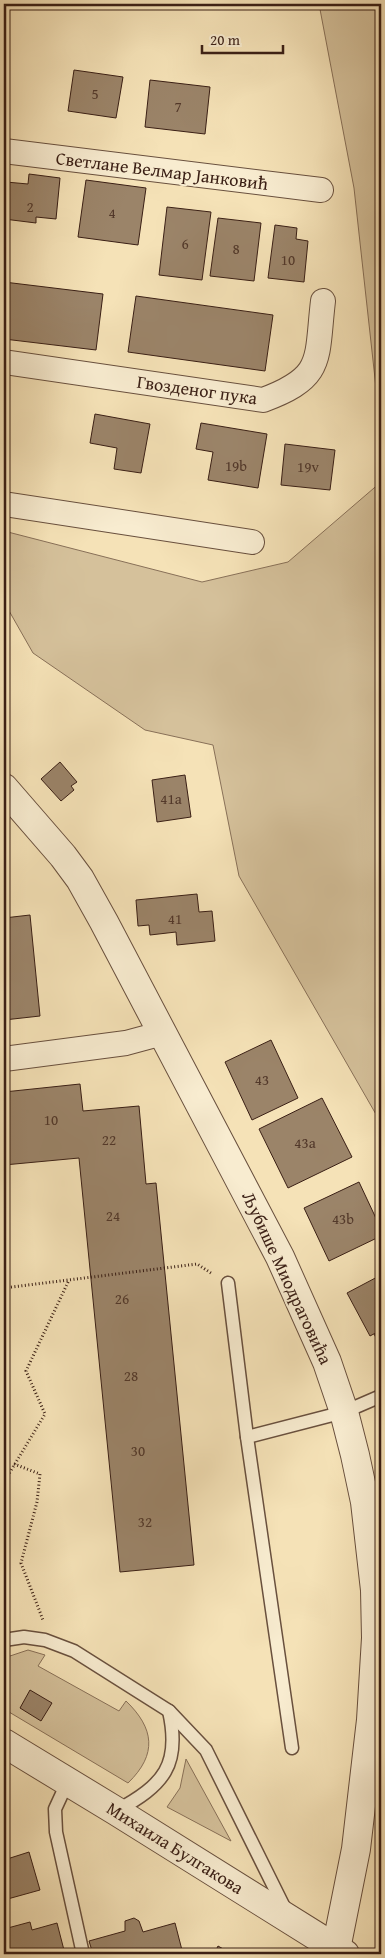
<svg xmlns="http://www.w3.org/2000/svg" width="385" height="1958" viewBox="0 0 385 1958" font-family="'Gentium Book Plus',serif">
<rect width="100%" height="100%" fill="#f5e2b7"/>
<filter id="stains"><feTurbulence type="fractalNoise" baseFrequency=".004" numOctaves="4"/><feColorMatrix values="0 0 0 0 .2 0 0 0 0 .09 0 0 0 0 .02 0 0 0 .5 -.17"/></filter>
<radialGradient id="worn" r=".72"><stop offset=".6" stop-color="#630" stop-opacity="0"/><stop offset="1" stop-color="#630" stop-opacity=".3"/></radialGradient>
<!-- green -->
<g fill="#d5c19b" stroke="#887058">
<polygon points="319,4 381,4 381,433 354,188"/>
<polygon points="381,482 381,1123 239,876 213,745 145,730 33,653 4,602 4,531 202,582 288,562"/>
<path d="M28,1650L45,1655L38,1666L119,1711L126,1701C154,1728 158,1754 128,1783L4,1709V1658Z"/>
<polygon points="186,1759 231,1841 167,1807 180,1788"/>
</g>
<!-- building -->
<g fill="#9b8469" stroke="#3a1f15">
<polygon points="74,70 123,77 116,118 68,111"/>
<polygon points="150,80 210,87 205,134 145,127"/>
<polygon points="29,174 60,178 56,219 36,217 36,223 4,219 6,182 28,184"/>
<polygon points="86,180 146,188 138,245 78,237"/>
<polygon points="167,207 211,212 202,280 159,275"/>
<polygon points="218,218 261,223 254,281 210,276"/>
<polygon points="275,225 297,228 296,239 308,241 304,282 268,278"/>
<polygon points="4,282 103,294 96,350 4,339"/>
<polygon points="136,296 273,315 265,371 128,352"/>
<polygon points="95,414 150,424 141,473 114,469 117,448 90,443"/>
<polygon points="201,423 267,434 258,488 208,480 213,452 196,449"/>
<polygon points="285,444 335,450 330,490 281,485"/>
<polygon points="60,762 77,782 71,786 74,790 61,801 41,779"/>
<polygon points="185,775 191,817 157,822 152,780"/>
<polygon points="197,894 199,912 212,911 215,941 177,945 176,932 150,935 149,925 138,926 136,900"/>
<polygon points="30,915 40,1016 4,1020 4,918"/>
<polygon points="271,1040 298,1098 252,1120 225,1062"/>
<polygon points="80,1084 83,1111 139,1106 146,1184 156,1183 194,1565 120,1572 79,1158 4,1165 4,1092"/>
<polygon points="322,1098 352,1157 288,1188 259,1129"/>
<polygon points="359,1182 381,1229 381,1236 329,1261 304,1208"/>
<polygon points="381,1275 381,1330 370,1336 347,1293"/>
<polygon points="381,1330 381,1347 374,1334"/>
<polygon points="30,1690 52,1703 41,1721 20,1708"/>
<polygon points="29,1852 40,1890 4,1900 4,1860"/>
<polygon points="134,1918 139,1921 143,1932 175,1923 183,1954 93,1954 89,1941 125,1931 125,1921"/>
<polygon points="30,1922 32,1930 57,1923 65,1954 4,1954 4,1929"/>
<polygon points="218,1946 232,1954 214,1954"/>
</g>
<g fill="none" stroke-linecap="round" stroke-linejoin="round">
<defs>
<g id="service">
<polyline points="228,1283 247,1437 292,1748"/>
<polyline points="247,1437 344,1412 381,1396"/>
<polyline points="4,1640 24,1637 45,1640 74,1651 169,1711 206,1750 286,1911"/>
<polyline points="67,1783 55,1809 56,1832 83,1954"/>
<path d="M116,1811C164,1785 181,1765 169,1711"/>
</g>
<g id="minor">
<polyline points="4,151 321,190"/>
<path d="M4,362L263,400C325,377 316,360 323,301"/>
<polyline points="4,504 252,542"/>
<polyline points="4,1059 126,1043 163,1033"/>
</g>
<g id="tertiary">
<polyline points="4,788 63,856 80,879 104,922 280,1257 327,1362 344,1412 355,1455 365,1502 375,1590 376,1638 371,1720 356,1849 336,1949"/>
<polyline points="4,1743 116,1811 345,1954"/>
</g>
</defs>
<!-- service casing -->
<use href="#service" stroke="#69503e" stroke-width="15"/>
<!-- minor casing -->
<use href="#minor" stroke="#69503e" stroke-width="26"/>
<!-- tertiary casing -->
<use href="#tertiary" stroke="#69503e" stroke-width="30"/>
<!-- path -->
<g stroke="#3a1f15" stroke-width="3" stroke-dasharray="1 2.5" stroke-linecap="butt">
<polyline points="4,1288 197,1264 211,1273"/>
<polyline points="14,1464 40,1474 37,1502 21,1563 43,1620"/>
<polyline points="4,1482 45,1414 26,1371 69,1280"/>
</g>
<!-- service -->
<use href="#service" stroke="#f8ecd0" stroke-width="12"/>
<!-- minor -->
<use href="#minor" stroke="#f8ecd0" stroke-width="24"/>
<!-- tertiary -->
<use href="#tertiary" stroke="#f8ecd0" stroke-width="28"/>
</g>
<g text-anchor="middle" stroke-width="4" stroke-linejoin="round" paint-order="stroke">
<!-- number labels -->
<g font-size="15" fill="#52382a">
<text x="95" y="99">5</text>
<text x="178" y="112">7</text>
<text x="30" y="212">2</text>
<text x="112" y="218">4</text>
<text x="185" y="249">6</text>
<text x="236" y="254">8</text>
<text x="288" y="265">10</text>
<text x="236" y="471">19b</text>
<text x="308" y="472">19v</text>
<text x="171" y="804">41a</text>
<text x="175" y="924">41</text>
<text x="262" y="1085">43</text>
<text x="51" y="1125">10</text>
<text x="109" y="1145">22</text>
<text x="305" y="1148">43a</text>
<text x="113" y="1221">24</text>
<text x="343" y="1224">43b</text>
<text x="122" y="1304">26</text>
<text x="131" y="1381">28</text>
<text x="138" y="1456">30</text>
<text x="145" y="1527">32</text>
</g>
<!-- street labels -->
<g font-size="18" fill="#3a1f15" stroke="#f8ecd0">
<text transform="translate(162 171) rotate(7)" y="6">Светлане Велмар Јанковић</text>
<text transform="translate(197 390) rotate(8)" y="6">Гвозденог пука</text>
<text transform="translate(287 1278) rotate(65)" y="6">Љубише Миодраговића</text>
<text transform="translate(175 1848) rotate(32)" y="6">Михаила Булгакова</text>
</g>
</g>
<!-- margin -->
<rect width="385" height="1958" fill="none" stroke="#f5e2b7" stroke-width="20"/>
<rect x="5" y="5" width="375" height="1948" fill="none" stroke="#3a1f15" stroke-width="2.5"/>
<rect x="10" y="10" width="365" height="1938" fill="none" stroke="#3a1f15"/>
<!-- scale -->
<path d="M202 45v8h81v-8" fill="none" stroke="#3a1f15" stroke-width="2.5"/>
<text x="210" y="45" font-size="15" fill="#3a1f15" stroke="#f8ecd0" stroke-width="4" paint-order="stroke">20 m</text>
<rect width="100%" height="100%" filter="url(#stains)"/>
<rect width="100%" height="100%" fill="url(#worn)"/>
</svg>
